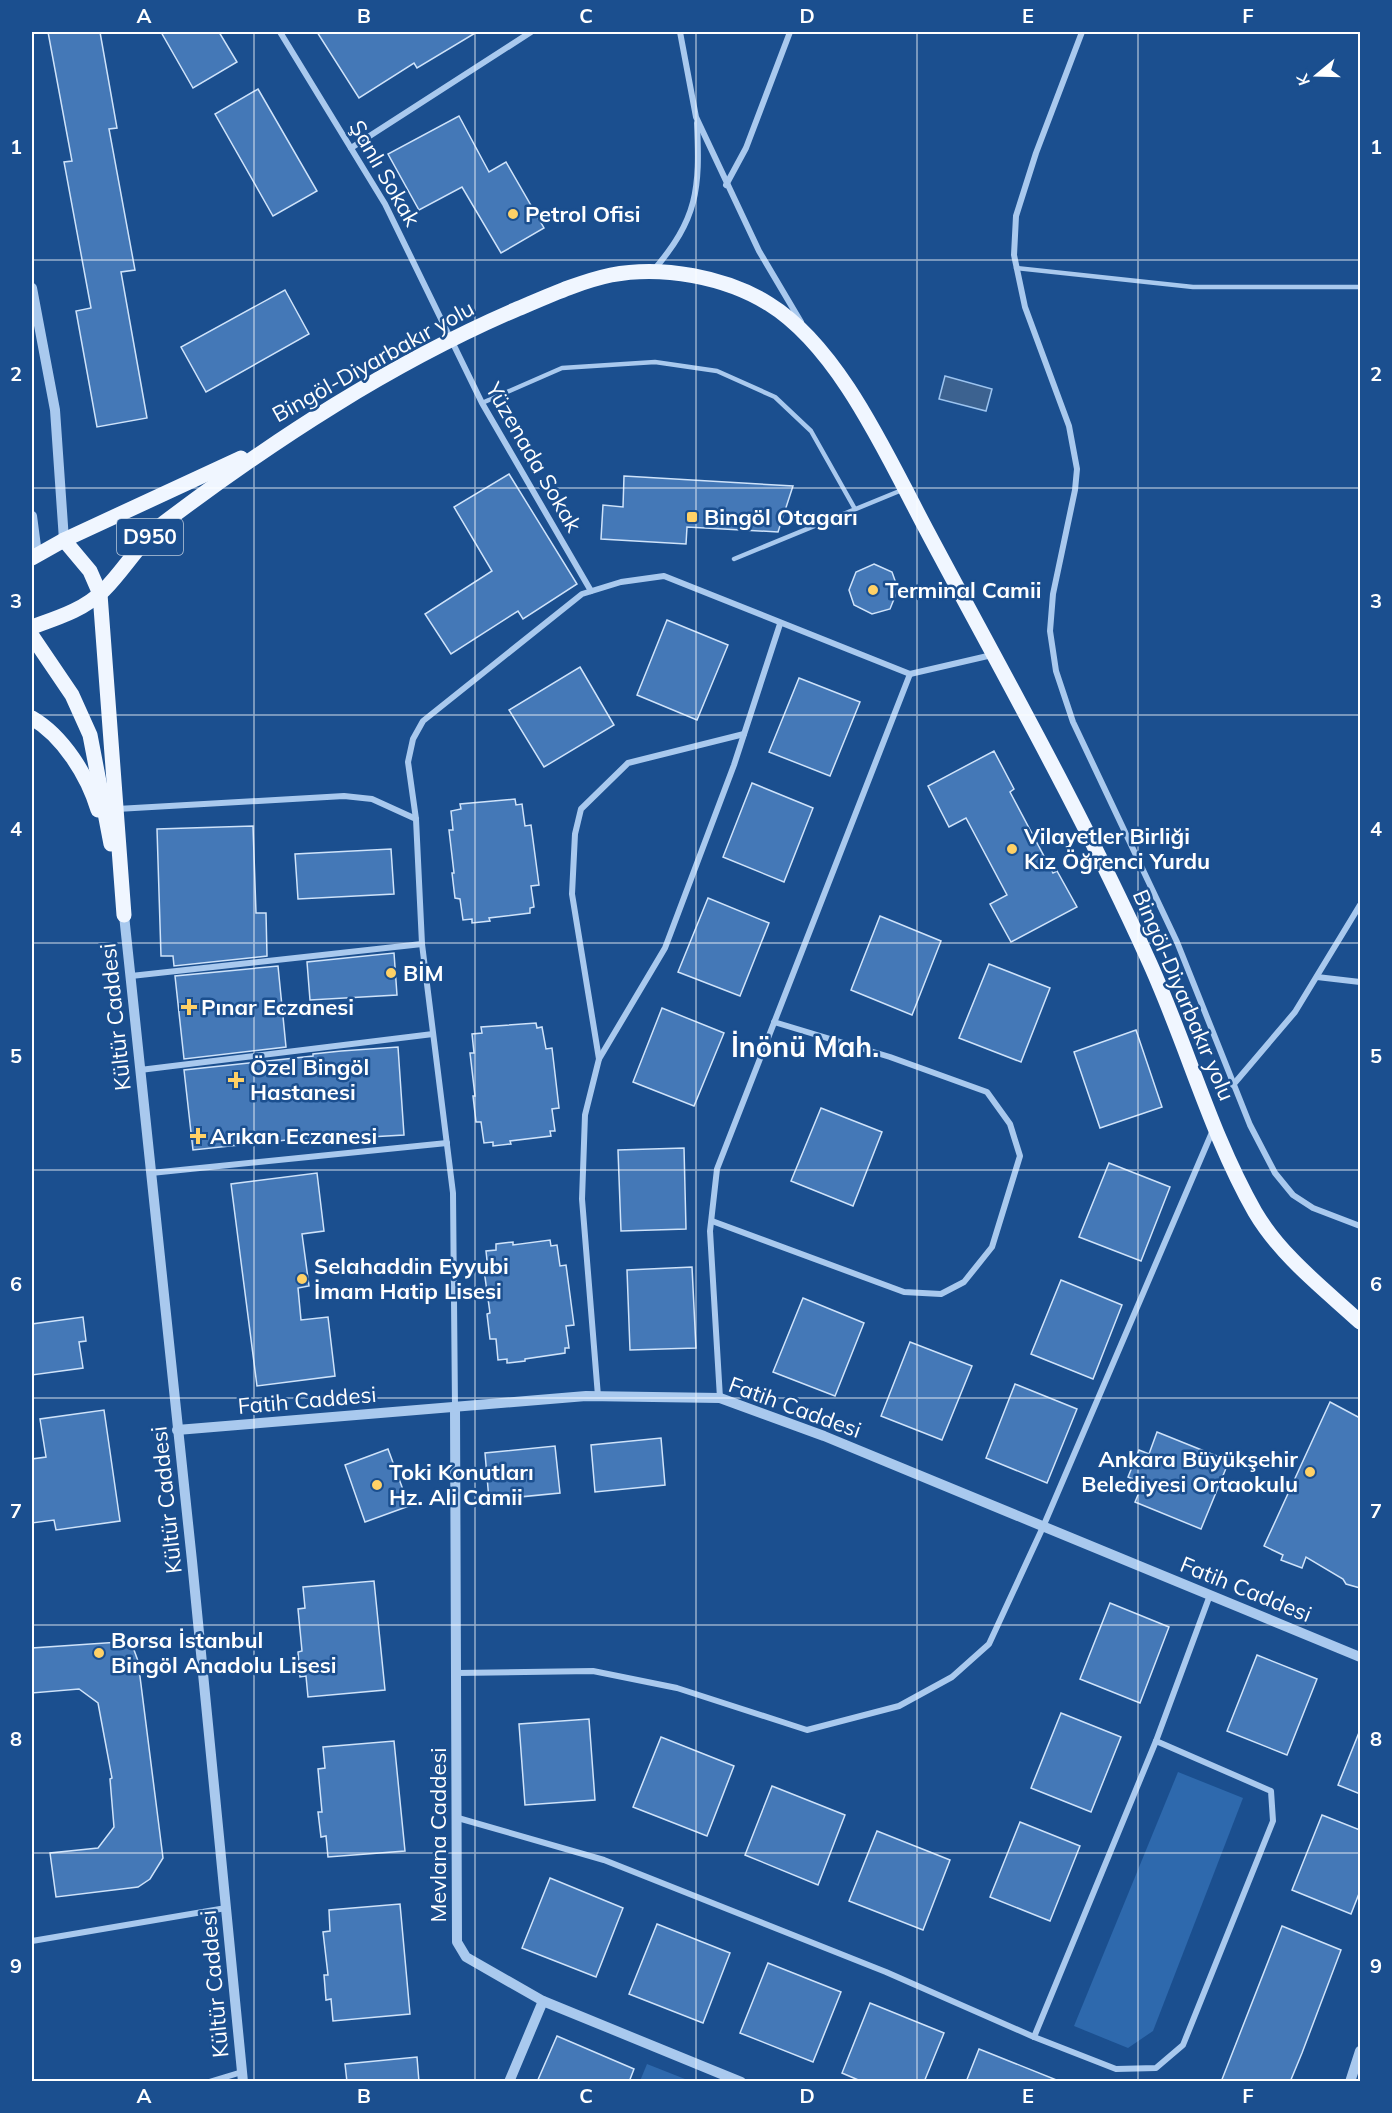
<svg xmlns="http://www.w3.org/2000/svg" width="1392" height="2113" viewBox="0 0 1392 2113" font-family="Mulish,sans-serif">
<rect width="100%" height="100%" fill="#1b4f8f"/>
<!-- green -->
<g fill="#2e69ad">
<polygon points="1178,1772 1243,1798 1153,2031 1128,2048 1074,2026"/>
<polygon points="647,2064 690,2081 640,2081"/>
</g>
<!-- water -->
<polygon fill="#3c6290" stroke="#9cc4f0" stroke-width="1.5" points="945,376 992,389 986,411 939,399"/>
<!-- building -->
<g fill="#4478b7" stroke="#cfe3fa" stroke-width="1.5">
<polygon points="48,32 100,32 117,128 109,129 135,270 121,272 147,418 97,427 76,311 91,308 64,162 72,161"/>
<polygon points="161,32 219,32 237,62 193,88"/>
<polygon points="317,32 477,32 417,68 414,63 359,98"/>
<polygon points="258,89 317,191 273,216 215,114"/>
<polygon points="459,116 489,172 506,162 544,228 501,253 462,187 419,210 388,154"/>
<polygon points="285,290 309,334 206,392 181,347"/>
<polygon points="509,474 577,584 523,619 518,611 451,654 425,614 492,571 454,507"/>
<polygon points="624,476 793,486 778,532 687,527 686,544 601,539 603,505 623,507"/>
<polygon points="874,564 892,572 898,589 890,609 872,614 854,605 849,590 856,572"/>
<polygon points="667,620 728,645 697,720 637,695"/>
<polygon points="580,667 614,725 544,767 509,710"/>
<polygon points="799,678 860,702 830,776 769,752"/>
<polygon points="994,751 1014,789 1010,792 1053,873 1057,871 1077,907 1011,942 990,904 1007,895 966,818 949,827 928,786"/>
<polygon points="752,783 813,808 784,882 723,857"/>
<polygon points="515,799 516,805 522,804 525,826 531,825 539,885 531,886 534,907 530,908 530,913 489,918 490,921 472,923 472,919 463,920 460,899 455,898 452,873 454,873 449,830 453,830 451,811 461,809 460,804"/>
<polygon points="253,826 256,913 266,913 267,956 174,966 173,956 161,956 157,829"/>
<polygon points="391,849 394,894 298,899 295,854"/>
<polygon points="708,898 769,923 740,996 678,972"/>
<polygon points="880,916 941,941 912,1015 851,990"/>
<polygon points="394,953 397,995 310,1000 307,962"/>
<polygon points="989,964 1050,988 1021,1062 959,1038"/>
<polygon points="278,966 286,1047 184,1059 175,976"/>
<polygon points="662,1008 724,1033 694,1106 633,1082"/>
<polygon points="536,1023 537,1028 542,1027 546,1049 552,1048 559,1108 552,1109 555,1131 550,1131 551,1136 510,1141 511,1144 493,1146 493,1142 484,1143 481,1122 476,1122 473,1096 475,1096 470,1053 474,1053 472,1034 482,1033 481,1027"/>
<polygon points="1136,1030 1162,1107 1100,1128 1074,1052"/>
<polygon points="398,1047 404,1135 316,1140 315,1137 193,1150 184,1070 313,1056 313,1054 341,1051"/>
<polygon points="821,1108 882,1132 853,1206 791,1181"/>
<polygon points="684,1148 686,1229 621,1231 618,1150"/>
<polygon points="1109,1163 1170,1187 1141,1261 1079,1237"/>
<polygon points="317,1173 324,1231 302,1234 309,1286 298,1288 301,1320 328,1317 335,1376 257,1386 231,1184"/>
<polygon points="550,1240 551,1246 557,1245 560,1266 566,1265 574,1325 566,1326 569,1348 565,1348 565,1353 525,1359 525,1361 507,1363 507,1359 498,1360 496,1339 490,1339 487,1314 490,1313 484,1270 488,1270 486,1251 496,1250 496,1244 513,1242 513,1245"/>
<polygon points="692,1267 696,1348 630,1350 627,1270"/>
<polygon points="1061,1280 1122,1305 1093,1379 1031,1354"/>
<polygon points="803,1298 864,1323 835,1396 773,1372"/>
<polygon points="83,1317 86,1341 79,1342 83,1368 32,1375 32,1324"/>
<polygon points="910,1342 972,1366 942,1440 881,1416"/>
<polygon points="1015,1384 1077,1409 1047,1483 986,1458"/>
<polygon points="1330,1402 1360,1418 1360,1588 1346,1584 1343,1579 1306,1557 1302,1568 1281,1560 1283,1555 1264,1546"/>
<polygon points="104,1410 120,1521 56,1530 54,1520 32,1523 32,1459 46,1457 40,1419"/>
<polygon points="1157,1432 1229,1461 1201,1529 1135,1502 1143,1483 1128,1477 1139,1450 1149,1454"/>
<polygon points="661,1438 665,1485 595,1492 591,1445"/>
<polygon points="555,1446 560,1493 489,1500 485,1453"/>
<polygon points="388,1449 409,1506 365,1522 345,1465"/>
<polygon points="374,1581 385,1690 308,1697 306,1676 300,1677 298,1652 302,1651 298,1609 305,1608 303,1587"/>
<polygon points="1110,1603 1169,1627 1140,1703 1080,1679"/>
<polygon points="120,1642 134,1650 138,1661 163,1858 150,1879 138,1887 56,1897 50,1853 98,1848 114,1827 110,1779 112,1778 98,1703 79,1689 32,1693 32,1648"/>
<polygon points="1257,1655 1317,1679 1287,1755 1227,1731"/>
<polygon points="1061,1713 1121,1737 1091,1812 1031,1788"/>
<polygon points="589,1719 595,1800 525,1805 519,1724"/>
<polygon points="1360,1730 1360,1794 1338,1785"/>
<polygon points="661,1737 734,1766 707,1836 633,1807"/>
<polygon points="394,1741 405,1851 328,1857 326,1836 321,1837 318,1812 322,1812 318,1769 325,1768 323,1747"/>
<polygon points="772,1786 845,1815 818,1885 745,1855"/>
<polygon points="1322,1815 1360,1830 1360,1891 1351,1914 1292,1890"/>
<polygon points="1020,1822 1080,1846 1050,1921 990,1897"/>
<polygon points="877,1831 950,1860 923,1930 849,1901"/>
<polygon points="550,1878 623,1908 596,1977 522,1948"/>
<polygon points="400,1904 410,2014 333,2021 331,1999 326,2000 324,1975 328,1975 323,1932 330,1931 329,1910"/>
<polygon points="657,1924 730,1953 703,2023 629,1994"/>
<polygon points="1282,1926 1341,1950 1302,2053 1290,2082 1221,2082"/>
<polygon points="768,1963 841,1992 813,2062 740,2033"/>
<polygon points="870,2003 944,2033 924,2082 863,2082 842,2073"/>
<polygon points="557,2036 634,2069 629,2082 537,2082"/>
<polygon points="979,2049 1059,2081 1059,2082 966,2082"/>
<polygon points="417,2057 419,2082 347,2082 345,2064"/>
</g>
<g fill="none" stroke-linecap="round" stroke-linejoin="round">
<!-- service -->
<g stroke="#a9c9ee" stroke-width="4.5">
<polyline points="1016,268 1193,287 1360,287"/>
<polyline points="482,403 562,368 655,362 717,371 775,397 811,431 855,509"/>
<polyline points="734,559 902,490"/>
</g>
<!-- minor -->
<g stroke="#a9c9ee" stroke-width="6">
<polyline points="280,32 385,204 482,403 591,591"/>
<polyline points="680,32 696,117 759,251 801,322"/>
<polyline points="1082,32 1036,153 1016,216 1014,255 1025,307 1069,426 1077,469 1075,490 1053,594 1050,631 1056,671 1073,722 1177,942 1250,1125 1275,1173 1293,1195 1313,1208 1360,1226"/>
<polyline points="351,148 531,32"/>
<polyline points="726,185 746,148 790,32"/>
<path d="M653,271C698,218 700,190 697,123"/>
<polyline points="117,809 344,796 372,799 416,819"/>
<polyline points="131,976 422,944"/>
<polyline points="1317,977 1360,982"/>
<polyline points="599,1059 572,894 575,834 581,809 628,763 744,734"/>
<polyline points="140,1070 433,1034"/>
<polyline points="1233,1085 1295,1012 1360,905"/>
<polyline points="151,1173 447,1143"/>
<polyline points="712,1221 904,1292 941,1294 964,1282 992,1247 1020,1156 1010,1124 987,1092 890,1057 774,1022"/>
<polyline points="598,1396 582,1199 585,1115 599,1059 665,948 734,765 780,624"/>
<polyline points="720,1398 710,1231 717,1169 910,674"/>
<polyline points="455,1407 453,1193 422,944 416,819 408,762 413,739 423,721 582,594 621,582 664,576 910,674 992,655"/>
<polyline points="457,1673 593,1671 677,1688 807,1730 899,1706 952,1677 989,1644 1043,1527 1213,1130"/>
<polyline points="458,1818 604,1860 886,1972 1034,2037 1116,2069 1156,2068 1183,2045 1273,1821 1271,1791 1156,1741"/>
<polyline points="32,1941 226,1908"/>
<polyline points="1034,2037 1156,1741 1210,1595"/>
<polyline points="209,2082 242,2072"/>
</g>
<!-- tertiary -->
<g stroke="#a9c9ee" stroke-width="10">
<polyline points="32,288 55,410 64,540"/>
<polyline points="32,516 37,554"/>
<polyline points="124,915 192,1561 243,2082"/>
<polyline points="455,1407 457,1942 466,1957 543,2001 741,2082"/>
<polyline points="177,1430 586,1396 720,1398 824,1436 1360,1657"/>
<polyline points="509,2082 543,2001"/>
<polyline points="1350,2082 1360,2051"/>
</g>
<!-- primary -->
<g stroke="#f0f6ff" stroke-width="15">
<polyline points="64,540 90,571 100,594 124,915"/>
<polyline points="32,558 64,540 241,458"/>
<path d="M32,627C57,618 84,610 104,590C125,569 141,540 165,522C274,440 390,364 515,310C546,297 578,282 611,275C662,265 726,277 769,304C840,348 888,458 926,529C1001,670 1081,811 1147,957C1186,1041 1209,1131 1255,1212C1281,1256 1323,1288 1360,1322"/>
<polyline points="32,636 72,695 90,735 111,844"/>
<path d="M32,718C63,736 88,776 98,810"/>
</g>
</g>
<!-- grid -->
<path fill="none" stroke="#fff" stroke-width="1.5" stroke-opacity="0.55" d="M254,32V2082M475,32V2082M696,32V2082M917,32V2082M1138,32V2082M32,260H1360M32,488H1360M32,715H1360M32,943H1360M32,1170H1360M32,1398H1360M32,1625H1360M32,1853H1360"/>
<!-- markers -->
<g fill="#ffd166" stroke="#1b4f8f" stroke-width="2">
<circle cx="513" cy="214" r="6"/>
<rect x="686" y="511" width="12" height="12" rx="3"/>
<circle cx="873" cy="590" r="6"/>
<circle cx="1012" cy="849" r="6"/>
<circle cx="391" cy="973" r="6"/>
<path d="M186 998h6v6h6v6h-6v6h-6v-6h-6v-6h6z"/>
<path d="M233 1071h6v6h6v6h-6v6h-6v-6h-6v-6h6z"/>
<path d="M195 1127h6v6h6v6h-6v6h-6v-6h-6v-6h6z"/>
<circle cx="302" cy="1279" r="6"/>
<circle cx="1310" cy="1472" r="6"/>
<circle cx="377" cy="1485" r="6"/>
<circle cx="99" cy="1653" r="6"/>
</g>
<g text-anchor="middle" stroke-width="5" stroke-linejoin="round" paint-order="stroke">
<!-- shield labels -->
<rect fill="#1b4f8f" stroke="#bbcadd" stroke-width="1.5" x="117" y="519" width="66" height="36" rx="4.5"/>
<g font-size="21" font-weight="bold" fill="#fff">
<text x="150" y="544">D950</text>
</g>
<!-- street labels -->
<g font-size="22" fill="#fff" stroke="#1b4f8f">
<text transform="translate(385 173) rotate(60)" y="8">Şanlı Sokak</text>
<text transform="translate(373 361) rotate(-29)" y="8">Bingöl-Diyarbakır yolu</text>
<text transform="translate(534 457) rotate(60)" y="8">Yüzenada Sokak</text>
<text transform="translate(1184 995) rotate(67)" y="8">Bingöl-Diyarbakır yolu</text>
<text transform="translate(115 1017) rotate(-96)" y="8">Kültür Caddesi</text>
<text transform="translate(307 1400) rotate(-5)" y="8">Fatih Caddesi</text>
<text transform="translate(795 1407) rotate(20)" y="8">Fatih Caddesi</text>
<text transform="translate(166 1500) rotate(-96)" y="8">Kültür Caddesi</text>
<text transform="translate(1246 1589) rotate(22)" y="8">Fatih Caddesi</text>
<text transform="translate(438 1835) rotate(-90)" y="8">Mevlana Caddesi</text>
<text transform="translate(214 1984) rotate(-95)" y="8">Kültür Caddesi</text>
</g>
<!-- poi labels -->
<g font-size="22" font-weight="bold" fill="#fff" stroke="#1b4f8f" text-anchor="start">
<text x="525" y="222">Petrol Ofisi</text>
<text x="704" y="525">Bingöl Otagarı</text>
<text x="885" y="598">Terminal Camii</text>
<text x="1024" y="844">Vilayetler Birliği<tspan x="1024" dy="25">Kız Öğrenci Yurdu</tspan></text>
<text x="403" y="981">BİM</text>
<text x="201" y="1015">Pınar Eczanesi</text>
<text x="250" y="1075">Özel Bingöl<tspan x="250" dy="25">Hastanesi</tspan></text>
<text x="210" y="1144">Arıkan Eczanesi</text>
<text x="314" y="1274">Selahaddin Eyyubi<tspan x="314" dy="25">İmam Hatip Lisesi</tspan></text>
<text x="1298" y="1467" text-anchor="end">Ankara Büyükşehir<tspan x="1298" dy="25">Belediyesi Ortaokulu</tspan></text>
<text x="389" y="1480">Toki Konutları<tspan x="389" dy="25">Hz. Ali Camii</tspan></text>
<text x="111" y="1648">Borsa İstanbul<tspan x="111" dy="25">Bingöl Anadolu Lisesi</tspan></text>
</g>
<!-- district labels -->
<g font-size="28" font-weight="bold" fill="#fff" stroke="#1b4f8f">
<text x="805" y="1057">İnönü Mah.</text>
</g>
</g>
<!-- border -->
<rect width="1392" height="2113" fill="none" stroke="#1b4f8f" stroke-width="66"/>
<!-- north arrow -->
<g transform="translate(1317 75) rotate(251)" stroke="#1b4f8f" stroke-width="4.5" paint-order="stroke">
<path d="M0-4.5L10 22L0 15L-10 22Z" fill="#ffffff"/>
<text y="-9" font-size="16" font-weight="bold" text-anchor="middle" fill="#ffffff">K</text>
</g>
<rect x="33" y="33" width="1326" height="2047" fill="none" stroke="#fff" stroke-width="2"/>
<g font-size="20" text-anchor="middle" font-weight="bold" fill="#fff">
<text x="144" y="23">A</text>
<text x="364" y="23">B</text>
<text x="586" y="23">C</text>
<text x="807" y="23">D</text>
<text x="1028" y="23">E</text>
<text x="1248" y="23">F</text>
<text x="16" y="154">1</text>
<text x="1376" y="154">1</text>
<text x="16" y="381">2</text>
<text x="1376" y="381">2</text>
<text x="16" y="608">3</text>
<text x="1376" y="608">3</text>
<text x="16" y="836">4</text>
<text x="1376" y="836">4</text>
<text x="16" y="1063">5</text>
<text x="1376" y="1063">5</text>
<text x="16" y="1291">6</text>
<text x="1376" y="1291">6</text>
<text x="16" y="1518">7</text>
<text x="1376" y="1518">7</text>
<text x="16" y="1746">8</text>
<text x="1376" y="1746">8</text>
<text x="16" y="1973">9</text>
<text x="1376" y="1973">9</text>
<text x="144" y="2103">A</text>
<text x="364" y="2103">B</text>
<text x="586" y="2103">C</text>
<text x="807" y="2103">D</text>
<text x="1028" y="2103">E</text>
<text x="1248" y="2103">F</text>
</g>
</svg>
